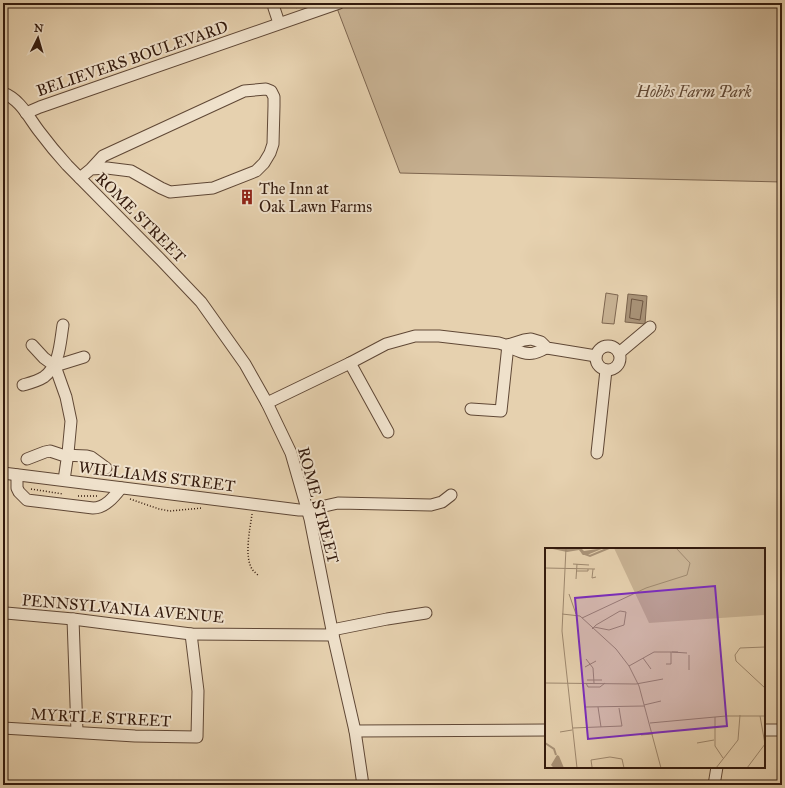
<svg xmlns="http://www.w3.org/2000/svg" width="785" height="788" viewBox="0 0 785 788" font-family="'IM FELL Great Primer',serif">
<rect width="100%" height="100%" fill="#e6d1af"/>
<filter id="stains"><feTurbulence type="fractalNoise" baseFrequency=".005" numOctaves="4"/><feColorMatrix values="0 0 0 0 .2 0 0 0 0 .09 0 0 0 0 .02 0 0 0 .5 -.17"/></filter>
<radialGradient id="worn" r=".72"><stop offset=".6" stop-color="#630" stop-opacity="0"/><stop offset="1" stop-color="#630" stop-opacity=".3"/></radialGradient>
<!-- green -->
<g fill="#c8b293" stroke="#7e6650">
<polygon points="335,3 782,3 782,182 400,173"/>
<polygon points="606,293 618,295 614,324 602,323"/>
</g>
<!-- water -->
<polygon fill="#a99378" stroke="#7a634d" points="628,294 647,296 645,324 625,322"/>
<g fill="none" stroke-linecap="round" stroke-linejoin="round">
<!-- shore -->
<polygon stroke="#6e5642" stroke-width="1" points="632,299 643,301 640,320 630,318"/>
<defs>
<g id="minor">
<polyline points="274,8 279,23"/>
<path d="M3,93C20,99 29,118 39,131C48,143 57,154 67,165L161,260L201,302L245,364L267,403L291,453L310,519L333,635L355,731L363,785"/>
<polyline points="26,113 40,107 339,3"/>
<polyline points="80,178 91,169 103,156 244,91 266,89 271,91 274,97 274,106 273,144 270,153 264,163 256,171 213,188 170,192 161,188 131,171 107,168 91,169"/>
<polyline points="32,345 44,358 55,366 66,397 71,421 68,453 64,480"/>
<polyline points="508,345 524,340 531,339 541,342 547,348 596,356"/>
<circle cx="608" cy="358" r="12"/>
<polyline points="619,353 650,327"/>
<polyline points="350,363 388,432"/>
<polyline points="55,366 84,357"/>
<path d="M23,385C30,383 38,381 44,377C60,365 60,343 63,325"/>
<path d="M267,403L350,363L386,344L415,336H439L499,343C511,346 522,356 534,353C539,352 543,349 547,348"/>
<polyline points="471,409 501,411 508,345"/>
<polyline points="597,453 606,370"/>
<polyline points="27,459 45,452 50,451 62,455 87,456 91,457 106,468"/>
<polyline points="3,473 299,510 307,510 338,503 431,505 442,502 451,495"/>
<path d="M17,475V488L19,492L27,500L93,508C105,508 114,497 121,488"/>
<polyline points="6,613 73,619 191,634 333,635"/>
<polyline points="73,619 77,732"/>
<polyline points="332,630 387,619 426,613"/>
<polyline points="3,728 135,736 197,737 198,691 191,634"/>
<polyline points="764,730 782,730"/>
<polyline points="355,731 546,730"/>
<polyline points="714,785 717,767"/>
</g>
</defs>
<!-- minor casing -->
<use href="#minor" stroke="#604836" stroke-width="13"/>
<!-- path -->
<g stroke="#331a0d" stroke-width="1.5" stroke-dasharray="1 2" stroke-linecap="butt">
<polyline points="297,8 296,5 302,3"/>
<polyline points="31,489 63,494"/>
<polyline points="78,496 99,496"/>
<polyline points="130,499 159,509 170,511 202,508"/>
<path d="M252,514C250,529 244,556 252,569C254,572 257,574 259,576"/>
</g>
<!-- minor -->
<use href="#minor" stroke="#efe1cb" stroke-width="11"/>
</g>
<!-- icons -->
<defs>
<symbol id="building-bare" viewBox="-9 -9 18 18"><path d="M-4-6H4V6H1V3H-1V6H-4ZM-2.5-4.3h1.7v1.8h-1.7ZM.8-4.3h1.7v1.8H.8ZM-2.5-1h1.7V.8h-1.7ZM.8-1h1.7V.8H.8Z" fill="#8f2418" stroke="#efe1cb" stroke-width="2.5" paint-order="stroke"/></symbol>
</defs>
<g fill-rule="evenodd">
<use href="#building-bare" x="236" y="186" width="22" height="22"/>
</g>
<g text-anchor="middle" stroke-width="4" stroke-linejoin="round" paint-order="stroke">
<!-- street labels -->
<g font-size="16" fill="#331a0d" stroke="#efe1cb">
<text transform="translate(132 58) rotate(-19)" y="6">BELIEVERS BOULEVARD</text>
<text transform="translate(141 217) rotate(45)" y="6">ROME STREET</text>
<text transform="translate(157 476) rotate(7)" y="6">WILLIAMS STREET</text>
<text transform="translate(319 505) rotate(75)" y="6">ROME STREET</text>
<text transform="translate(123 608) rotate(5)" y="6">PENNSYLVANIA AVENUE</text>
<text transform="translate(101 717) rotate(3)" y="6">MYRTLE STREET</text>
</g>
<!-- park labels -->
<g font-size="16" font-style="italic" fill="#604835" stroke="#efe1cb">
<text x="694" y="97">Hobbs Farm Park</text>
</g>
<!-- poi labels -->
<g font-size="16" fill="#331a0d" stroke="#efe1cb" text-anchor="start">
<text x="259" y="194">The Inn at<tspan x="259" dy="18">Oak Lawn Farms</tspan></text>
</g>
</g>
<!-- overview -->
<g transform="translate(545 548)">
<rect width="220" height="220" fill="#e6d1af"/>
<path d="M69,0H220V67L104,75Z" fill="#c8b293"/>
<path d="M3,0H36L39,3L59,0L42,7H38L34,2L22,4ZM12,207L14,208L19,220H9L6,217Z" fill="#a99378"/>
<path fill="none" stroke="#a99378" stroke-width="2" d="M37,5L45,8L64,0M0,195L9,201L11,207"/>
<path fill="none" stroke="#9e886e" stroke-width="1" d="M21,0L17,83L32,220M28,16L44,17M0,20L50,21M48,21L47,30L51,29M32,23H43V21M31,31L32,16M24,46L31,66M17,66L35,68L71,101L84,118L94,138L116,220M37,70L101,40L142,27L145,15L131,0M47,81L51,77L75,63L81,64L79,77L64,82L49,79M220,99L195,100L190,107L191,113L220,140M127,104L142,105M98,110L106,121M41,111L48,120L49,135M121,116H126V104M84,118L109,104H133M40,119L51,113M144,122V107M42,132H57M0,135L91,136L118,131M41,135L43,139H55L60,135M99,157L116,153M41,159L99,158M53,159L56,179M215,168L220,196M170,169V198L178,210M105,175L181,168H220M28,180L77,178L74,160M15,184L27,182M96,187L108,186M152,195L169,192M47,219L46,212L65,209L77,211L79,220M36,220H56M171,220L193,192L195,167M202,220L220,196"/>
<path fill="#7b2cbf" fill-opacity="0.15" stroke="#7b2cbf" stroke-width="2" d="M170,38L182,178L43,191L30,50Z"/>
<rect width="220" height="220" fill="none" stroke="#331a0d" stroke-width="2"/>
</g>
<!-- margin -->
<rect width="785" height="788" fill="none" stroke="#e6d1af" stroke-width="16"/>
<rect x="4" y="4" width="777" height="780" fill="none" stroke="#331a0d" stroke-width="2"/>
<rect x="8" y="8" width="769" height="772" fill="none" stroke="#331a0d"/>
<!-- north arrow -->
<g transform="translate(38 38) rotate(5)" stroke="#efe1cb" stroke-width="3" paint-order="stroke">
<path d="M0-3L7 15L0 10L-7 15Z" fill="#331a0d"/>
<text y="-6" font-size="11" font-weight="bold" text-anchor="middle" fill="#331a0d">N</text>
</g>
<rect width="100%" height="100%" filter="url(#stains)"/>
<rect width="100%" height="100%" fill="url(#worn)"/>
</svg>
